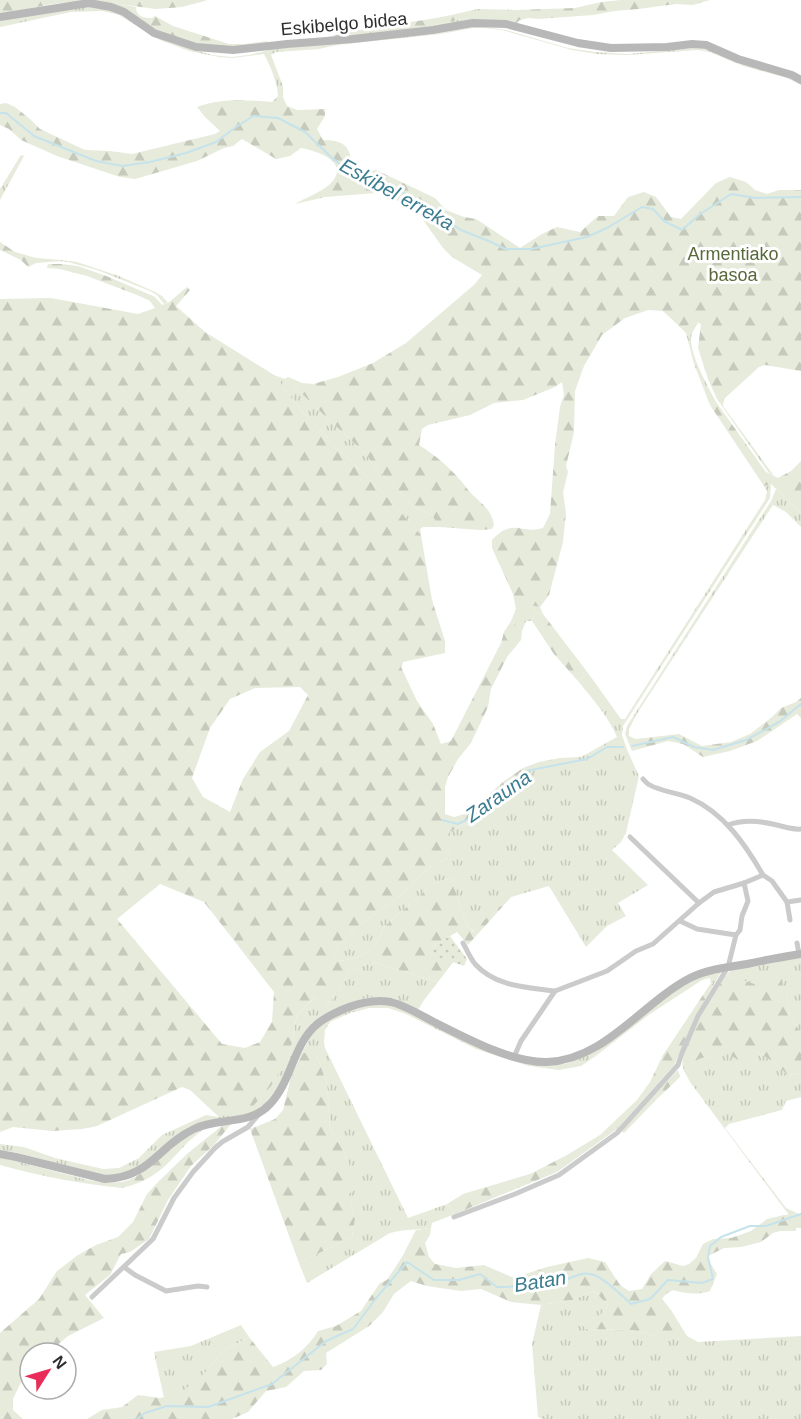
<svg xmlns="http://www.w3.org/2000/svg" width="801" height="1419" viewBox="0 0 801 1419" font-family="Arial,sans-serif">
<defs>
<pattern id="grass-tufts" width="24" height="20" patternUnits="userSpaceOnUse" patternTransform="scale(1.5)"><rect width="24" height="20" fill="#e6ebdb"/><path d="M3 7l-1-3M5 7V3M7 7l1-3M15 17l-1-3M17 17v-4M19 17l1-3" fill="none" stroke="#c6cabc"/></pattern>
<pattern id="forest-firs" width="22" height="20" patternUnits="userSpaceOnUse" patternTransform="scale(1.5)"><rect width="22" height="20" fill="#e6ebdb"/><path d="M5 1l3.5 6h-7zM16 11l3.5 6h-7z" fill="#c6cabc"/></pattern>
<pattern id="park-dots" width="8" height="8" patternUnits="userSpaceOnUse" patternTransform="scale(1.5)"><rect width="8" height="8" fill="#e6ebdb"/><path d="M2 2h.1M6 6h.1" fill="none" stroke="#c6cabc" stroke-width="1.8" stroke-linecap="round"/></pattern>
</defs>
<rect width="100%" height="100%" fill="#fff"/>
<!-- grass -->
<g fill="url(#grass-tufts)">
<path d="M104,1L136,7C136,16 143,18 152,18L150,27L119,7Z"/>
<path d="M91,6L121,13L161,39L171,43L212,55L232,57L249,55L273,49L435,34L478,26L506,30L568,48L595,52L627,54L695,48L708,50L791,78L801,82V85L787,78L743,66L710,52L698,50L627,55L597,54L572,50L502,30L485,28H473L440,34L337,45L319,49L276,52L271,55L283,86V97L278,96C277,81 271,68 264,54L233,58L219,57L189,51L160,40L119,15L103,11L71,12L0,27V18Z"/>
<polygon points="477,9 516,10 496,14 500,19 502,24 398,30 421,28 470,17 469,11"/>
<polygon points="21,155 24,156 0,200 0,189"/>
<polygon points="36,258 61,260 77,262 119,276 155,292 162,296 168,303 164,304 157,295 150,291 97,270 68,262 60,261 36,263"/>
<path d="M697,322L698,323C695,328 691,333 691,340C692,359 707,384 716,402L710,405L694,364L686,333L680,327L686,326Z"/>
<polygon points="274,375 285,379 288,377 293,379 293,385 327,418 365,453 376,468 414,507 432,515 439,527 423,527 420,529 421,535 384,494 342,452 333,445 329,439 300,409"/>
<polygon points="717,399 724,399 723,406 774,476 769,473"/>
<path d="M771,483L770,498L623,726L622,735L628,752L639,776L626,833L621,842L612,850L648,885L618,903L626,916L607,926L586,947L549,886L511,897L503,906L496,908L475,932L467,926L451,878L433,884L383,928C376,951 362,958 339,961L332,956L338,946L357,927L404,893L427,869L447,858L450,853V832L461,826L475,822L526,777L523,768L539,762L560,758L581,757L617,737C608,716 592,698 578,681L588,673L621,719H625L765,500L767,491L764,486Z"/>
<polygon points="776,489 801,513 801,527 786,512 773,505 638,712 629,729 629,736 636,739 629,744 625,734 627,726 771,501"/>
<polygon points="526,603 540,607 543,614 536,613 532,621 526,621 522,631 511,621 516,609"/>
<polygon points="801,958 801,1033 790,1016 786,995 726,975 732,969"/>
<path d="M372,962L438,982L424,1000L418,1010C407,1005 394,997 382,997C356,996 327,1011 308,1027L278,1087L266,1103L253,1112L240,1116L213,1119L135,1170L117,1175H104L18,1153L0,1150V1144L24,1147L55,1158L103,1169L119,1168L139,1158L162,1135L206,1115L219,1117L290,1053L297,1015L315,997L326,1006L341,988L349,971Z"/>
<path d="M717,972H721L714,984L711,983L710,978L702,980L650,1014L597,1055L581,1066L559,1070L529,1066L476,1049L406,1014L388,1008H369L350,1013L330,1022L325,1030L324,1042L325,1048L408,1218L447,1204L455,1214L432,1223L431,1228C416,1230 405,1229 390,1233L307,1283L299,1263L352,1237L355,1219L351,1201V1169L342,1147L330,1129L327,1084L316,1053H302L312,1034L321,1024L339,1014L370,1005H388L402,1009L440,1028L542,1065L565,1064L588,1055L676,990L701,976Z"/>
<polygon points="717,1045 752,1049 774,1062 788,1075 801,1073 801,1097 786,1101 782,1110 729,1124 725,1128 786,1208 799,1214 789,1215 690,1082 683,1069 699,1059 709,1056"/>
<polygon points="654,1094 657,1099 624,1133 622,1132 624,1128"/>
<polygon points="205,1128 189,1141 171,1160 164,1155 185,1138"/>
<path d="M0,1157L88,1180L107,1183L122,1182V1188C81,1184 40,1176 0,1165Z"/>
<polygon points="594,1291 608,1305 600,1316 581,1323 586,1329 632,1330 657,1336 687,1336 698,1342 801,1336 801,1419 542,1419 538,1417 532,1344 541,1305 572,1300"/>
<polygon points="241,1325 249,1337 222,1352 205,1373 186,1390 179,1394 164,1398 154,1352 191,1346"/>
</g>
<!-- forest -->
<g fill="url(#forest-firs)" fill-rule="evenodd">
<polygon points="0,0 208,0 182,7 156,9 90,0 53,4 0,14"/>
<polygon points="621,0 710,0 693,5 676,4 638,9 615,11 593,15 539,19 529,18 520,20 512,27 502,24 500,19 495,14 516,10 575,8 601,2"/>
<path d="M469,11L471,17L421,28L325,41L327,37C374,25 422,23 469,11Z"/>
<polygon points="155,16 173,26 229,44 244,44 267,41 267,44 244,48 183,43 150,27 152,18"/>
<path d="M278,96L283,97L287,106L297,110L325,109V116L317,129L323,140C351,140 350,152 354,175L359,177L370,171L376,170L435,198L446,210L464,217L476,219L520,248L542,234L557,227L580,232L598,216H614L628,197L644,192L656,197L671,217L681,219L716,183L730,177L746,182L755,190L767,194L779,190H801V371L765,365L759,367L724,399H717L708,379L698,348L701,324L697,322L686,326L680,327L663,311L648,310L625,318L602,335L584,366L575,391L574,432L566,466L568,472L563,492L566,513L563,542L549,595L540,607L526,604L516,609L513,594L492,548V540C513,517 521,535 543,528L550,514L555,445L560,407L564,395L562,382L555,387L523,400L494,403L470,415L428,425L422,429L419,445C435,455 449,467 461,481C464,484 467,489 470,492C481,504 491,508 494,525L492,529L480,530L439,527L432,515L414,507L376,468L365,453L327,418L293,385V379L302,383L313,384L338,377L373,363L406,343L475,284L482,275L452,257L443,248L421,217L409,206L390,197L376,193L325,197L295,204C305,198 321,192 329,185C353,163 318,151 301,148L290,156L276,159L242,139L233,146L224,148L197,161L135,179L120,177L57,156L21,140L9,129L0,125V104L6,103L15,107L30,119L40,129L85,150L110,151L132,154L215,134L220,131L205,117L197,107C221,98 247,100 272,102Z"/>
<polygon points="0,242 15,252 36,258 36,263 28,267 21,260 0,250"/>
<path d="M48,264H62L78,266L109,277L155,297L162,305L168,303L187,287L190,290L176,306L205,332L274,375L300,409L329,439L333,445L342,452L384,494L421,535L432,600L445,641V653L403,662L401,667L417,701L433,724L441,744L451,741L501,643L504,632L511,621L522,631L521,640L507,657L491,689L488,707L471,743L458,759L448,777L445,787V814L454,817L468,813L503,782L523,768L526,777L475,822L461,826L450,832V853L447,858L427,869L404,893L357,927L338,946L332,956L339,961C362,958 376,951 383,928L433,884L451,878L467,926L474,932L496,907L503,906L468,945L457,932L433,946L430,954L454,961L438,982L372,962L349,971L341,988L325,1007L315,997L297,1015L290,1053L271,1086L253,1106L219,1117L190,1090L182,1087L97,1126L82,1129L52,1131L13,1127L0,1132V299L51,298L138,314L155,308L150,301L137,295L87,276L60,269L47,268ZM300,687L308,695L289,731L260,752L243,779L230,812L203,797L192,778L210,728L230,699L255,688ZM160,884L204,902L274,992L272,1022L260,1042L245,1048L222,1044L117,919Z"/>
<polygon points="716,402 766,472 778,478 791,471 801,461 801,513 771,484 764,486 710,405"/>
<polygon points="536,613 543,614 588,673 578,681 554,654 532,621"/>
<polygon points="801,698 801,718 797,714 757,741 730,751 703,757 683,744 668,741 632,751 629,744 636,739 679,734 702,746 731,742 750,734 772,717 781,708 796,702"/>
<path d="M726,975L764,987L773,979L782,981L786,995L790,1016L801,1033V1073L788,1075L774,1062L752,1049L738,1060L717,1046L709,1056L699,1059L683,1069C678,1048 714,994 726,975Z"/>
<polygon points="711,983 714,984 695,1017 675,1064 617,1129 557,1172 455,1214 447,1204 463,1194 530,1174 567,1155 600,1135 637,1100 650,1082 663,1055"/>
<polygon points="302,1053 316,1053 327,1084 330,1129 342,1147 351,1169 351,1201 355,1219 352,1237 299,1263 250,1129 275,1119 283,1110 291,1077"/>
<polygon points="678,1070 680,1077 657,1099 654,1094"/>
<polygon points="231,1124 214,1145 191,1166 168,1200 149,1239 130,1252 121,1254 110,1275 85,1295 104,1318 68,1336 48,1353 30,1353 30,1370 22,1380 13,1399 13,1410 23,1419 0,1419 0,1333 39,1299 57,1271 78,1255 96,1245 118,1237 133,1222 147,1194 159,1181 188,1153 223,1125"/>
<path d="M164,1155L171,1160C157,1175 142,1183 122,1188V1182C139,1178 151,1166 164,1155Z"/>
<path d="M801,1214V1228H796V1231H780L773,1233L761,1242L741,1247L724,1248L708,1256L709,1261L717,1274L710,1291C697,1295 686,1294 673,1290L666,1294L662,1299L671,1310L687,1336H657L632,1330L586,1329L581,1323L600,1316L608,1305L594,1291L572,1300L541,1305L511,1302L481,1289L461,1291L427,1286L411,1281L394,1294L383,1312L369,1326L326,1353L327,1364L321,1370L304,1371L286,1387L266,1391L248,1412L232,1419H87L102,1410L122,1407L138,1395L160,1398L179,1394L205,1373L222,1352L249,1337L273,1367C292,1360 307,1349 318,1331L336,1326L361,1311L380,1283L387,1280L402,1257L416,1230L431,1228L430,1235L425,1243L429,1257L435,1264L456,1268L484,1265L514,1278L547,1267L588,1258L605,1262L620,1285L629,1291L642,1289L651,1274L665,1261L683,1266L689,1264L696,1258L703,1244L713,1239L731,1238L751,1231L767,1219L784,1215Z"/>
</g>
<!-- park -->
<polygon fill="url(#park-dots)" points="450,936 467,959 464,966 430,954 433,946"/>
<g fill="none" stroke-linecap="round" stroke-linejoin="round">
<!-- stream -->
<g stroke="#c6e3ec" stroke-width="2">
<polyline points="0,113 6,113 34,136 96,161 122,166 150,162 186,153 216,142 236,127 253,116 278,118 305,132 331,157 346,169 394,187 461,230 491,242 505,249 531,249 587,237 607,228 642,207 653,209 664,221 682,230 699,215 731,194 756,198 801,197"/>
<polyline points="632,746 673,737 694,747 713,750 746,740 779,722 801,704"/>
<polyline points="442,820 458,824 473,817 504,788 526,771 587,759 607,747 623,747"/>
<path d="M137,1419L145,1413L167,1406L208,1407L272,1384L326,1341L353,1329L377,1297L407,1262L434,1280H459L480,1274L497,1287C519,1287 541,1284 563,1280C574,1278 582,1270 594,1275C606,1279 622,1296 631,1304L650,1299L668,1280L702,1283L713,1279L708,1257L710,1246L721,1237L750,1226H766L801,1214"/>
</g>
<!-- street -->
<g stroke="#cbcbcb" stroke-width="5">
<path d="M643,779C645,781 647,784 650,785C659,791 679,793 690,798C724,813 745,844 763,875"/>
<path d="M728,825C744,819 761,821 777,825C785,827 793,830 801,829"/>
<polyline points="630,837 699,903"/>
<polyline points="787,902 790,920"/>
<polyline points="680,921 697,929 736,935"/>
<path d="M463,943C467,950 470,958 475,964C496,987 526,987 555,991"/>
<polyline points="797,943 799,954"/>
<polyline points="514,1057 521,1041 555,991 607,971 636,951 653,944 699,903 714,892 744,883 763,875 772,881 787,902 801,900"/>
<polyline points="454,1217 515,1194 559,1175 617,1133 678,1065 682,1053 698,1016 728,967 736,935 740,930 742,916 748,901 744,883"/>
<polyline points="124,1267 135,1275 166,1291 198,1286 207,1287"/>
<polyline points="92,1297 153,1239 174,1198 193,1172 215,1148 222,1142 248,1127 260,1113"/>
</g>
<!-- secondary -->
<g stroke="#b8b8b8" stroke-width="8">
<polyline points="0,17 89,3 111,7 124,12 154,33 196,47 233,50 287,44 353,39 433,30 473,23 506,24 578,43 611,48 667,47 692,44 706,45 738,59 792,75 801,80"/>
<path d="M0,1154L16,1157L105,1179C150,1178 158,1146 194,1129C218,1117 250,1126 270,1104C294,1079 293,1036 326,1018C344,1007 370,998 391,1002C406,1006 419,1014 432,1021C464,1037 511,1063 547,1062C605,1060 642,1003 690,978C708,969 728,967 747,964C765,960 783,957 801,954"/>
</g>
</g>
<g text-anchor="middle" stroke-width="6" stroke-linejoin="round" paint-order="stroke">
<!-- street labels -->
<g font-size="18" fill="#2e2e2e" stroke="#fff">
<text transform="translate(344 24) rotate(-5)" y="6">Eskibelgo bidea</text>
</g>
<!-- park labels -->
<g font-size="18" fill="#586a3a" stroke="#fff">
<text x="733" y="260">Armentiako<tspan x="733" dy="21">basoa</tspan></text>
</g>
<!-- water labels -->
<g font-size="20" font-style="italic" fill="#3b7d90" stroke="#fff">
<text transform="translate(397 194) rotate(29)" y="7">Eskibel erreka</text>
<text transform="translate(498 796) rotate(-35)" y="7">Zarauna</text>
<text transform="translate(540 1281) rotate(-9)" y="7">Batan</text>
</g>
</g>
<!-- north arrow -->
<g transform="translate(48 1371) rotate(53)"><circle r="28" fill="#ffffff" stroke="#ababab" stroke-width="1.5"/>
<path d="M0-4.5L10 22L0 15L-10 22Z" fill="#e72d58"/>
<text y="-9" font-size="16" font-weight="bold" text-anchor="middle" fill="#2e2e2e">N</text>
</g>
</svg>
